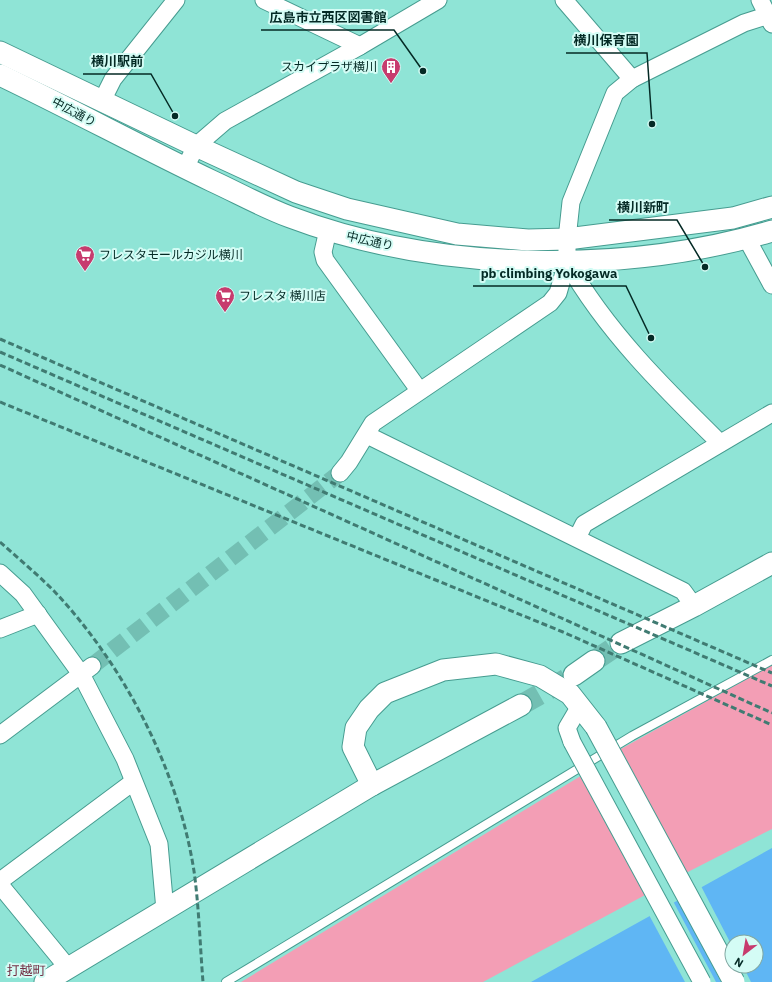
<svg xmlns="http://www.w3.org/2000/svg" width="772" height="982" viewBox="0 0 772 982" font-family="'IBM Plex Sans','Noto Sans JP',sans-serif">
<rect width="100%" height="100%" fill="#8fe4d6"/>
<!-- green -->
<g fill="#f39eb5">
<polygon points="772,665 772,829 682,875 610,755"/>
<polygon points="584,774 647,894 483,982 241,982"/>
</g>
<!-- water -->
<path fill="#5fb6f4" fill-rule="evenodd" d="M772,848V982H531ZM732,942H756V966H732Z"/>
<!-- pier -->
<g fill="#8fe4d6">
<polygon points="701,886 732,946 732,966 743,966 751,982 721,982 678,898"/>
<polygon points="673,901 716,982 685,982 649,915"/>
</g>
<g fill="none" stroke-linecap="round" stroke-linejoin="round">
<!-- minor-tunnel -->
<polyline stroke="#73bfb3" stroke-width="17" stroke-dasharray="17 8" stroke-linecap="butt" points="92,666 340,473"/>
<!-- tertiary-tunnel -->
<g stroke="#73bfb3" stroke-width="21" stroke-dasharray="21 10" stroke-linecap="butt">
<polyline points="594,661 621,643"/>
<polyline points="521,705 570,677"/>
</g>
<defs>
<polyline id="service" points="226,982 632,736 772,660"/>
<g id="minor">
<polyline points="264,0 360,46"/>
<polyline points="564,0 632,79"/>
<polyline points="760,0 772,24"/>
<polyline points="102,101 113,79 176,0"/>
<polyline points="185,168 196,146 225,121 360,46 438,0"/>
<polyline points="328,230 323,252 325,260 419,390"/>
<polyline points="747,239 772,285"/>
<path d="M567,262C606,331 664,388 720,443"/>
<polyline points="367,435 683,591 694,606"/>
<polyline points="340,473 349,462 373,423 550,303 558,293 567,262 567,239 571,202 615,93 632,79 744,23 772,14"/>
<polyline points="577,538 584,524 772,413"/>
<polyline points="0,573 23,594 81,674 125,759 159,844 165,910"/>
<polyline points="0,629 38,614"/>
<polyline points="0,735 92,666"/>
<polyline points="572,742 567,728 580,706"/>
<polyline points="0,881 133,782"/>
<polyline points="0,885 69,969"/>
</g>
<g id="tertiary">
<polyline points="0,52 196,146 296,192 347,209 457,234 528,240 567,239 733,218 772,207"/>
<path d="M0,75C71,109 141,147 212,181C238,193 263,207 290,217C435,272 624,275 772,231"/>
<polyline points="621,643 694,606 772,563"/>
<polyline points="574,675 594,661"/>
<polyline points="372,785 353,747 356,728 369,709 385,693 443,670 496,664 540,676 570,694 596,727"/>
<polyline points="45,982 372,785 521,705"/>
</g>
</defs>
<!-- service casing -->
<use href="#service" stroke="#469c90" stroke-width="10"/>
<!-- minor casing -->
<use href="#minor" stroke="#469c90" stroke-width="19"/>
<!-- tertiary casing -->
<use href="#tertiary" stroke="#469c90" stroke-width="23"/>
<!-- service -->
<use href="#service" stroke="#fff" stroke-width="8"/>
<!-- minor -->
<use href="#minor" stroke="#fff" stroke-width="17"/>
<!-- tertiary -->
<use href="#tertiary" stroke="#fff" stroke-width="21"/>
<!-- rail -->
<g stroke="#407b72" stroke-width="3" stroke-dasharray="6 3" stroke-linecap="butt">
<polyline points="0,339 772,673"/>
<polyline points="0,352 772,686"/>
<polyline points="0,365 772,713"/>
<polyline points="0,402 563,632 772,725"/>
<path d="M0,542C18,558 37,574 54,591C124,665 178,769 194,871C199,907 200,945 203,982"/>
</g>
<defs>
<polyline id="minor-bridge" points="572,742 702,982"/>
<polyline id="tertiary-bridge" points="596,727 734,982"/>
</defs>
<!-- minor-bridge casing -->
<use href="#minor-bridge" stroke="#469c90" stroke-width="19" stroke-linecap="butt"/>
<!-- tertiary-bridge casing -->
<use href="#tertiary-bridge" stroke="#469c90" stroke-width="23" stroke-linecap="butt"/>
<!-- minor-bridge -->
<use href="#minor-bridge" stroke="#fff" stroke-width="17"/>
<!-- tertiary-bridge -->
<use href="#tertiary-bridge" stroke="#fff" stroke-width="21"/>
</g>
<!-- icons -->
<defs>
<symbol id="building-pin" viewBox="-11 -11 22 30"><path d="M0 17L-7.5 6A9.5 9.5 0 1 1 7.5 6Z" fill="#c73b6e" stroke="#d4fcf5"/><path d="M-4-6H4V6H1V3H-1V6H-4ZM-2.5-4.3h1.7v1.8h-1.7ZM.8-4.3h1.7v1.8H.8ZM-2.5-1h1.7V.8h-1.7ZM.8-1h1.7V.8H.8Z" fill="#fff"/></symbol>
<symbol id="supermarket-pin" viewBox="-11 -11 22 30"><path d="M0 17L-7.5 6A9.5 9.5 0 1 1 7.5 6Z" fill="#c73b6e" stroke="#d4fcf5"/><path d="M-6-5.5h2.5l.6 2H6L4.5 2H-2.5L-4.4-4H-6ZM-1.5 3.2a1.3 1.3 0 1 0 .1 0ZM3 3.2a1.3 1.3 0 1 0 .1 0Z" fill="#fff"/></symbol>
</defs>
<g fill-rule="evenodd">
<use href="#building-pin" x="380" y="56" width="22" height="30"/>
<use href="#supermarket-pin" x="74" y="244" width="22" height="30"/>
<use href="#supermarket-pin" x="214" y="285" width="22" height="30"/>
</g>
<g text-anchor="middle" stroke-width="4" stroke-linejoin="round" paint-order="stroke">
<!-- poi labels -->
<g font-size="12" fill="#042a25" stroke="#d4fcf5" text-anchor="start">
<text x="377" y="71" text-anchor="end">スカイプラザ横川</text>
<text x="99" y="259">フレスタモールカジル横川</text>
<text x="239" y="300">フレスタ 横川店</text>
</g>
<!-- street labels -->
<g font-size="12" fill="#042a25" stroke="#d4fcf5">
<text transform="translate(74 112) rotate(28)" y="4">中広通り</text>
<text transform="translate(370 241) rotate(13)" y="4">中広通り</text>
</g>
<!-- neighbourhood labels -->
<g font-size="13" fill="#732e44" stroke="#d4fcf5">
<text x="26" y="975">打越町</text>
</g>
</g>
<!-- callouts -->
<path fill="none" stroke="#042a25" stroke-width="1.5" d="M423 71L394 30H261M652 124L647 53H566M175 116L151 74H83M705 267L677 220H609M651 338L626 286H473"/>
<g fill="#042a25" stroke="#d4fcf5" stroke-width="1.5">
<circle cx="423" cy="71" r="4"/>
<circle cx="652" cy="124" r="4"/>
<circle cx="175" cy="116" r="4"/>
<circle cx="705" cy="267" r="4"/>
<circle cx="651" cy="338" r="4"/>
</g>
<g font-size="13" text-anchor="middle" font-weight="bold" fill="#042a25" stroke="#d4fcf5" stroke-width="4" stroke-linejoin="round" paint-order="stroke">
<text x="328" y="22">広島市立西区図書館</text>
<text x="606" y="45">横川保育園</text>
<text x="117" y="66">横川駅前</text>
<text x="643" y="212">横川新町</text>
<text x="549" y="278">pb climbing Yokogawa</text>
</g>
<!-- north arrow -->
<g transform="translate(744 954) rotate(211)"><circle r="19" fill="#d4fcf5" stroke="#81a8a2"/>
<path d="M0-3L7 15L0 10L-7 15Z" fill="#c73b6e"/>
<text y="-6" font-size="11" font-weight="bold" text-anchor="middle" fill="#042a25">N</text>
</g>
</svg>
